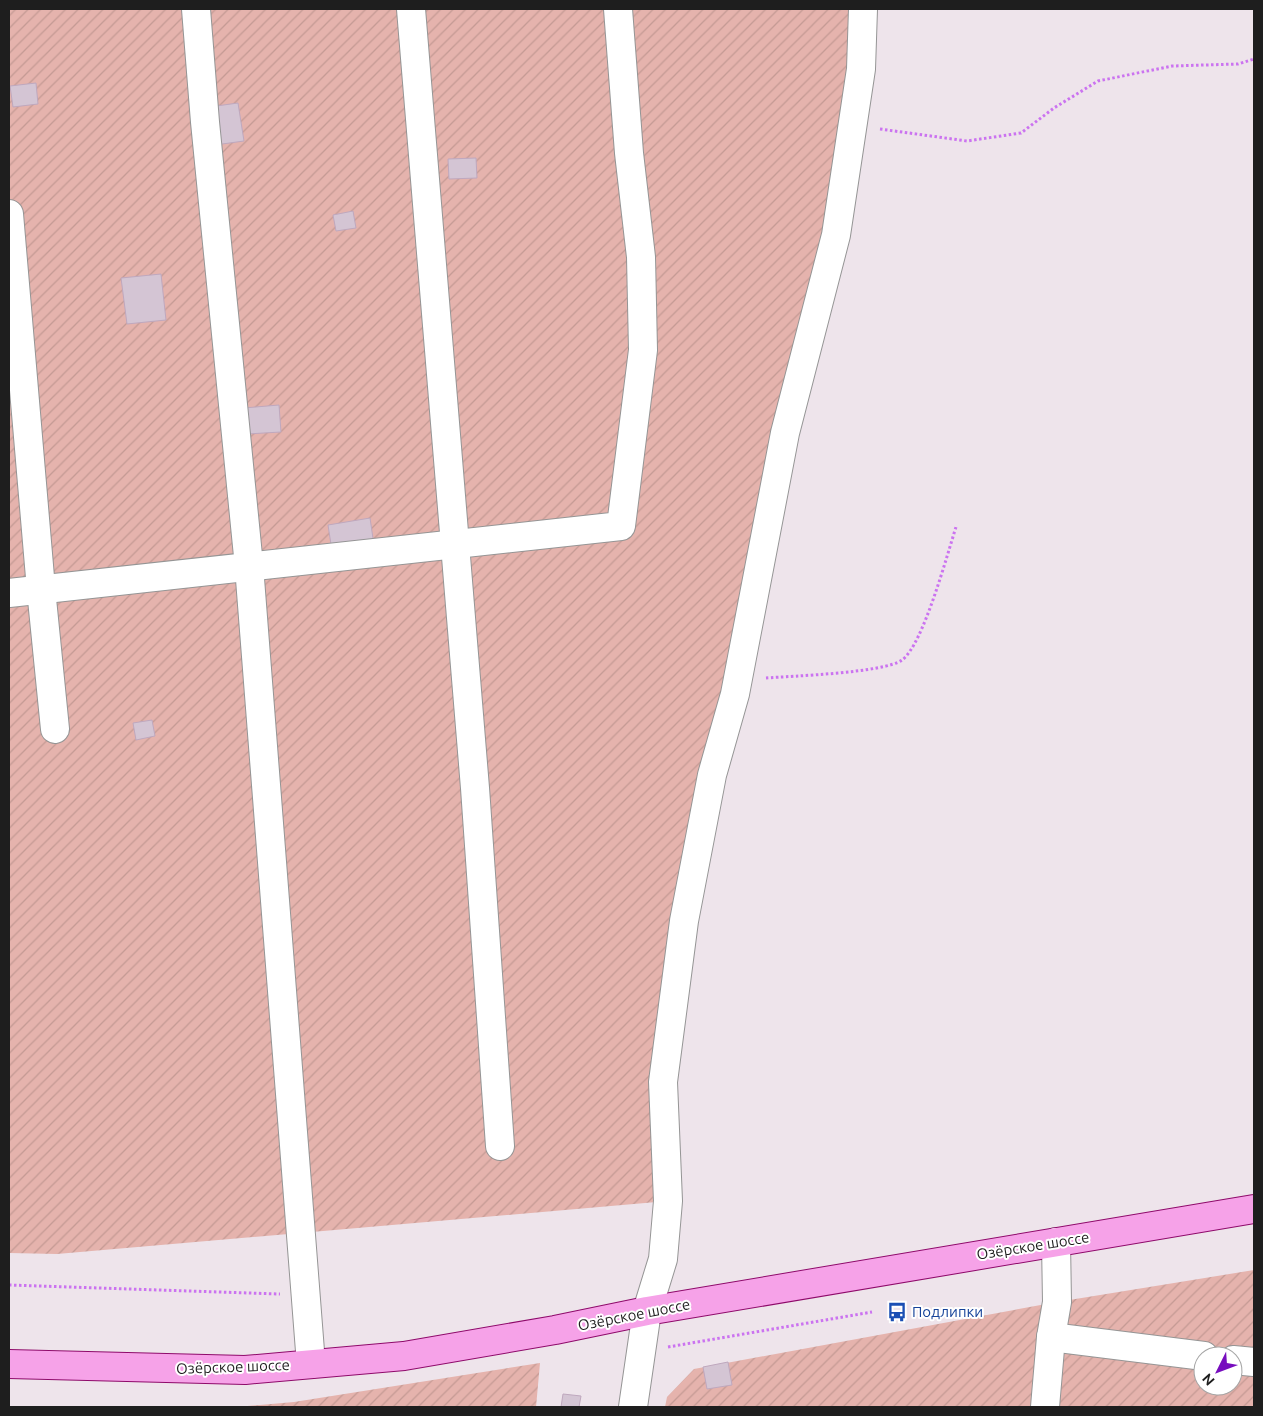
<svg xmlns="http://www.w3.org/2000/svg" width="1263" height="1416" viewBox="0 0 1263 1416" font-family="Ubuntu,sans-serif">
<defs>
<pattern id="garden-furrows" width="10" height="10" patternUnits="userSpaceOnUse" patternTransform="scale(1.25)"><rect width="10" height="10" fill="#e5b3ad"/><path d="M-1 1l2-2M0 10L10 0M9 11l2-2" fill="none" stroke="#c49a94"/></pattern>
</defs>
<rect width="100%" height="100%" fill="#eee4eb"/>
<!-- garden -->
<g fill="url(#garden-furrows)" fill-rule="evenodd">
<polygon points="9,9 863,9 861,69 684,921 668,1201 57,1254 9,1253"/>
<path d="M1254,1270V1407H665L667,1397L694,1369L1057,1302ZM1203,1356H1233V1386H1203Z"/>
<polygon points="540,1363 536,1407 235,1407 294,1402"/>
</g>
<!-- building -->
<g fill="#d4c5d4" stroke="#bfa8be">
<polygon points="36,83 38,104 13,107 10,86"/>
<polygon points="238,103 244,141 215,145 209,107"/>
<polygon points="476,158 477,178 449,179 448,159"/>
<polygon points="353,211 356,228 336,231 333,215"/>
<polygon points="161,274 166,320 127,324 121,278"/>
<polygon points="279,405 281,432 247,434 244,408"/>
<polygon points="370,518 374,545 332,551 328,525"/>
<polygon points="152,720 155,736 136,740 133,723"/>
<polygon points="728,1362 732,1385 707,1389 703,1367"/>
<polygon points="563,1394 581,1396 579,1407 561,1407"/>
</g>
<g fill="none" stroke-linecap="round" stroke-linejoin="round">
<defs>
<g id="minor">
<polyline points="196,9 205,122 249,566 311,1364"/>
<polyline points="411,9 475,788 500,1146"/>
<polyline points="9,214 41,589 55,729"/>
<polyline points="9,593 621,526 643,350 641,257 629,153 618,9"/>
<polyline points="1051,1337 1204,1356"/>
<polyline points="1233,1360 1254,1362"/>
<polyline points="633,1407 647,1311 663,1259 668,1201 663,1082 684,921 712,775 735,694 785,433 836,235 861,69 863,9"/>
<polyline points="1045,1407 1051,1337 1057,1302 1056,1242"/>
</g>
<polyline id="major" points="9,1364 245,1370 404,1356 555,1330 647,1311 1254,1209"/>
</defs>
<!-- minor casing -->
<use href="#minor" stroke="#959595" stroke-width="30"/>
<!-- major casing -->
<use href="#major" stroke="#8e0a6a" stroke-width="30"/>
<!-- path -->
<g stroke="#cb73f0" stroke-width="3" stroke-dasharray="2.5 2.5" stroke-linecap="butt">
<polyline points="880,129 967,141 1021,133 1054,108 1098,81 1172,66 1238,64 1254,59"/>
<path d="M766,678C791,676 884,673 902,660C923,645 947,555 956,527"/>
<polyline points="9,1285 280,1294"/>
<polyline points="668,1347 872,1312"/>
</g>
<!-- minor -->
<use href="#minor" stroke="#fff" stroke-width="28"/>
<!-- major -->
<use href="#major" stroke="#f6a2e8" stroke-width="28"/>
</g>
<!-- icons -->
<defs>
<symbol id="bus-bare" viewBox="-9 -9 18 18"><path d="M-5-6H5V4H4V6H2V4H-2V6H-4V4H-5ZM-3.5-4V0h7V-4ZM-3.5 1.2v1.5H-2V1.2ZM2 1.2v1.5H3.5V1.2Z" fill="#1a4fb4" stroke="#fff" stroke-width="2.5" paint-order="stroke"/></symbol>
</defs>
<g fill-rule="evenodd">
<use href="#bus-bare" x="883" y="1298" width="28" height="28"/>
</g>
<g text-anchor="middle" stroke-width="4" stroke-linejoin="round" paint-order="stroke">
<!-- street labels -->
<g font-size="15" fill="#1e1e1e" stroke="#fff">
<text transform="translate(1033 1246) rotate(-9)" y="5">Озёрское шоссе</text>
<text transform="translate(634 1315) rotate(-11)" y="5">Озёрское шоссе</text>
<text transform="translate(233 1367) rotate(-2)" y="5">Озёрское шоссе</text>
</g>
<!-- transit labels -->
<g font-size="15" fill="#164399" stroke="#fff" text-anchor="start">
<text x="912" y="1317">Подлипки</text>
</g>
</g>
<!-- border -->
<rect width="1263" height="1416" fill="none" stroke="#1e1e1e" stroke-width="20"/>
<!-- north arrow -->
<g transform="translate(1218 1371) rotate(228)"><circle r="24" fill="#ffffff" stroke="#a5a5a5"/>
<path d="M0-4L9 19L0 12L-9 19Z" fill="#770dbe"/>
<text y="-8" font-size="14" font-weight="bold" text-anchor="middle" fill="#1e1e1e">N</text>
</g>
</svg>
